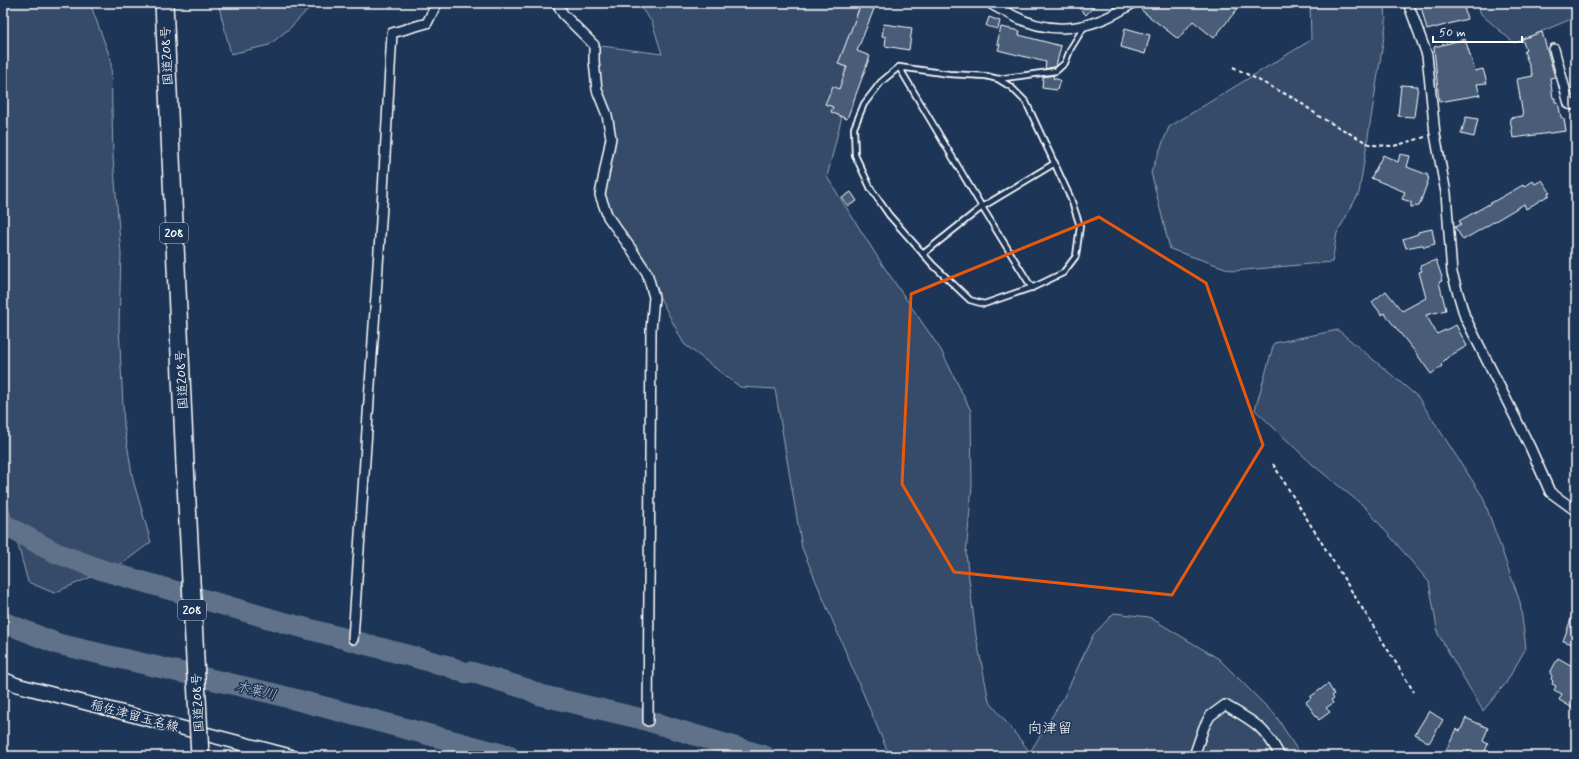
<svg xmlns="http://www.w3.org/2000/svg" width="1579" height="759" viewBox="0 0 1579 759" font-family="Mynerve,'Klee One',sans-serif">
<rect width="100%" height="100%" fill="#1d3557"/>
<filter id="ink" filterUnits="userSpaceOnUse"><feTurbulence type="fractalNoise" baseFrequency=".025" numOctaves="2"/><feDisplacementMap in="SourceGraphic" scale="8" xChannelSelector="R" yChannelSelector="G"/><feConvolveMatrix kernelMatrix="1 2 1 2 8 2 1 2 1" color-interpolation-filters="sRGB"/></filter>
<g filter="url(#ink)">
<!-- green -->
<g fill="#364b69" stroke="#9aa5b4">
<polygon points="3,3 90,3 111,60 113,157 121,254 119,326 124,425 133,480 151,542 123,563 54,593 28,582 3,489"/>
<polygon points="218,3 314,3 290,28 269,45 231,54"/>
<polygon points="637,3 860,3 847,50 841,120 827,177 882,264 941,350 971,411 972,486 966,554 976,636 989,701 1030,752 1064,697 1093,635 1114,613 1149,617 1219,659 1276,716 1301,756 895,756 886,748 802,548 775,389 740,387 684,344 647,273 608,217 600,195 611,138 597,90 594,45 662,54 652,22"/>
<polygon points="1310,3 1385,3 1386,24 1359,193 1337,233 1332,262 1234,271 1170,249 1151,172 1169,127 1311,40"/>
<polygon points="1477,3 1571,3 1576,10 1576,17 1514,43 1481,14"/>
<polygon points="1338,330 1418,397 1483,497 1520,602 1526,648 1506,683 1483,711 1438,634 1429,582 1365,507 1313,465 1255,410 1274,343"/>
</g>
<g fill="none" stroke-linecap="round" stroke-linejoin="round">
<!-- river -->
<g stroke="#617289" stroke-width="21">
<polyline points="3,524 54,552 102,570 282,622 448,666 466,673 471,672 527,689 540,695 638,718 765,756"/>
<polyline points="3,622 58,644 271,693 509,756"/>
</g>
</g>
<!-- building -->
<g fill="#4a5d79" stroke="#fff">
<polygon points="1074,3 1097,3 1086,15"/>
<polygon points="1147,3 1242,3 1214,38 1193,21 1178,39 1141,10"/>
<polygon points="1420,3 1463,3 1467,19 1427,30"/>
<polygon points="861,4 874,9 857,51 870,56 847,119 831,112 833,107 825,104 833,86 839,89 847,67 838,64"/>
<polygon points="989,17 1000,21 998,29 986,26"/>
<polygon points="884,24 912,28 909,50 885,46 886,37 882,36"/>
<polygon points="1001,27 1020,31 1019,35 1061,46 1056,66 1045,69 1046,62 998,50 1000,44 997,44"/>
<polygon points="1125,28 1150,35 1145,54 1121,47"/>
<polygon points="1542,32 1555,77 1550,78 1553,98 1555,98 1555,102 1558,102 1561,117 1564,119 1566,131 1513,138 1510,118 1523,116 1517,79 1533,76 1524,51 1526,50 1522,39"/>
<polygon points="1465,39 1475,71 1483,69 1487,83 1477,84 1480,95 1439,102 1434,47"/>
<polygon points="1054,75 1053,78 1060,80 1057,90 1042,88 1043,77"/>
<polygon points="1401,85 1418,86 1414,117 1398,116"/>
<polygon points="1466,117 1478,119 1474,137 1461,134"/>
<polygon points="1400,154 1410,156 1407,167 1428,175 1427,177 1429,178 1419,206 1411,207 1411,202 1402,199 1405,192 1371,178 1383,155 1398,162"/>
<polygon points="1542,180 1550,192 1548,193 1549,195 1526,209 1524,204 1463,240 1455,227 1461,224 1459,221 1523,185 1524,187 1533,181 1535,184"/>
<polygon points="851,192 857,201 848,206 842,198"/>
<polygon points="1432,229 1435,244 1424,247 1423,245 1421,245 1406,248 1403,239 1418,234 1418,232"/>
<polygon points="1436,260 1442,277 1441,278 1442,281 1439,282 1446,310 1426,315 1437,334 1456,325 1467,346 1448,357 1441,364 1442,366 1431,374 1416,353 1384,313 1382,315 1372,302 1386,291 1402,311 1426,298 1419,272 1422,271 1420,266"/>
<polygon points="1575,608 1576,609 1576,645 1563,641"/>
<polygon points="1558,658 1576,668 1576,675 1571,684 1576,686 1576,710 1559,700 1562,694 1554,690 1556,686 1552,684 1553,681 1551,679 1552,676 1550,673"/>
<polygon points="1328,684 1334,694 1332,696 1334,698 1331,700 1333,703 1326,708 1330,712 1319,720 1306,702 1311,698 1310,697"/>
<polygon points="1429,711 1443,720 1429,743 1415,734"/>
<polygon points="1466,718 1488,728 1483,741 1488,744 1483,756 1443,756 1457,729 1460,731"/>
</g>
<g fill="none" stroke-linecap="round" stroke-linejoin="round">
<defs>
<g id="lane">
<polygon points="899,67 949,74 986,76 998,79 1011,87 1026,102 1071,199 1080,226 1076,256 1063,273 1036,286 984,304 970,300 933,265 889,215 871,189 855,155 854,128 864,104 881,82"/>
<polyline points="899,67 982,207 923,254"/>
<polyline points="998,79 1056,71 1065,63 1071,48 1084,27"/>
<polyline points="1032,288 982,207 1055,163"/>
</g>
<g id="street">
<polyline points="557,3 563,14 594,45 594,61 597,90 607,115 611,138 600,195 608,217 632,250 647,273 654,297 651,330 648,721"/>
<path d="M990,3C996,8 1005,11 1012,15C1054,38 1094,29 1133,3"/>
<polyline points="1408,3 1427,55 1435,134 1446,193 1452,273 1465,317 1530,447 1550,492 1576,511"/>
<polyline points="1554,49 1569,104 1576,105"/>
<polyline points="353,639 383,191 392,33 427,23 437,3"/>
<path d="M1194,756L1204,727L1210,716L1225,705C1253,721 1265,727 1280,756"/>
</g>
<polyline id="secondary" points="3,679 17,685 290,756"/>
<polyline id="highway" points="164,3 185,464"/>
</defs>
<!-- lane casing -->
<use href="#lane" stroke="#fff" stroke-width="8"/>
<!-- street casing -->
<use href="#street" stroke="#fff" stroke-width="12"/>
<!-- secondary casing -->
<use href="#secondary" stroke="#fff" stroke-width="16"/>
<!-- highway casing -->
<use href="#highway" stroke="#fff" stroke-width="20"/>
<!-- path -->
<g stroke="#fff" stroke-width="2" stroke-dasharray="4 3" stroke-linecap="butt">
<polyline points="1233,67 1297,100 1320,117 1371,145 1394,146 1425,137"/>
<polyline points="1273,464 1414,692"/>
</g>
<!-- lane -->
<use href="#lane" stroke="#1d3557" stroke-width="4.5"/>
<!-- street -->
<use href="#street" stroke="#1d3557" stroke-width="9"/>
<!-- secondary -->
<use href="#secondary" stroke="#1d3557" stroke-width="13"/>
<!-- highway -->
<use href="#highway" stroke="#1d3557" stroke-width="17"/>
<defs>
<polyline id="highway-bridge" points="185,464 200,756"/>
</defs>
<!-- highway-bridge casing -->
<use href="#highway-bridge" stroke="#fff" stroke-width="20" stroke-linecap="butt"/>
<!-- highway-bridge -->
<use href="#highway-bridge" stroke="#1d3557" stroke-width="17"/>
</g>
</g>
<!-- marked area -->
<path fill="none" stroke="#e8590c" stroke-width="3" stroke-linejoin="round" d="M1099,217L1206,283L1263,445L1172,595L954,572L902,484L911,294Z"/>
<g text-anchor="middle" stroke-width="3" stroke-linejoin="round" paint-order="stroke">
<!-- shield labels -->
<g fill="#1d3557" stroke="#bbc2cd" stroke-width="1">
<rect x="160" y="223" width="28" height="20" rx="3"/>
<rect x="178" y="600" width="28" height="20" rx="3"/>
</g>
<g font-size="12" font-weight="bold" fill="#fff">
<text x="174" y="237">208</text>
<text x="192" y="614">208</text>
</g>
<!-- street labels -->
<g font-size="13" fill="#fff" stroke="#1d3557">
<text transform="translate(166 56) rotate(-93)" y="5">国道208号</text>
<text transform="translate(181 380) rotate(-93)" y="5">国道208号</text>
<text transform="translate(197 703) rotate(-93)" y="5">国道208号</text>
<text transform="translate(135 715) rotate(15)" y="5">稲佐津留玉名線</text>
</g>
<!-- water labels -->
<g font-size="14" font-style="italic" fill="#b8c0ca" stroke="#1d3557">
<text transform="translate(256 690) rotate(13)" y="5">木葉川</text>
</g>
<!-- quarter labels -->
<g font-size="15" fill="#fff" stroke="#1d3557">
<text x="1050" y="733">向津留</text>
</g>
</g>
<!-- margin -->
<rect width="1579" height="759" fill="none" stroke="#1d3557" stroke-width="16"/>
<rect x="8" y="8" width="1563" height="743" fill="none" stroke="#fff" stroke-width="1.5" filter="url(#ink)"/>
<!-- scale -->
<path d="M1433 36v6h89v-6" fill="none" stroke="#ffffff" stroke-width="2"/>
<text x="1439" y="36" font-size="12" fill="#ffffff" stroke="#1d3557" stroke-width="3" paint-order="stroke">50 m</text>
</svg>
